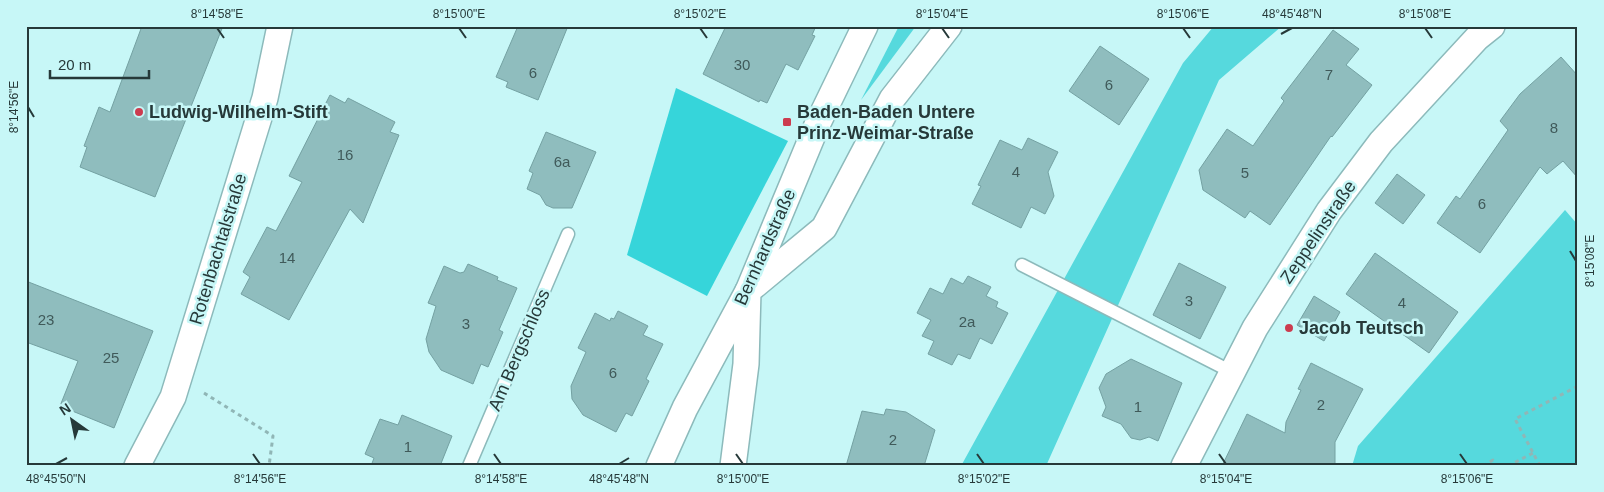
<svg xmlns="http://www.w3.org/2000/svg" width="1604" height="492" viewBox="0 0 1604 492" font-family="Arial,sans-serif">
<rect width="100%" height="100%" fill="#c7f7f7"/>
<!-- green -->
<g fill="#56d9dd">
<polygon points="899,26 916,26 861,100"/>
<polygon points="1214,26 1282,26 1219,80 1046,466 961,466 1183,63"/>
<polygon points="1565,210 1578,225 1578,466 1352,466 1358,446"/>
</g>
<!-- forest -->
<polygon fill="#36d5da" points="676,88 788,141 707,296 627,255"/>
<!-- building -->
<g fill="#8fbdbe" stroke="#74a1a2">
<polygon points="142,26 223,26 155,197 80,167 87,147 84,146 99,107 110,112"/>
<polygon points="518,26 568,26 538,100 506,87 508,82 496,77"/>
<polygon points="726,26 816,26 812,35 815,36 798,70 786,64 767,103 760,100 759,102 703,74"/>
<polygon points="1333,30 1359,49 1346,65 1372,85 1332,137 1331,136 1270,225 1250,211 1245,218 1203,190 1199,170 1227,129 1253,146 1284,101 1281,98"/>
<polygon points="1100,46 1149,79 1119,125 1069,91"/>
<polygon points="1561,57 1578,76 1578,178 1563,161 1547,174 1540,167 1480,253 1437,223 1456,196 1460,199 1508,130 1500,121 1520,94"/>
<polygon points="330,95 345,103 348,98 395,122 390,132 399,135 363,223 350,209 289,320 241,294 250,277 243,272 267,227 276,231 302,182 289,176"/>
<polygon points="546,132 596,152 572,208 553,208 546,205 540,195 527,189 533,173 529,171"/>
<polygon points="1028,138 1058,152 1048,172 1054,196 1045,214 1031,207 1021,228 972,204 981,186 978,185 1000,140 1022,150"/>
<polygon points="1397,174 1425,195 1403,224 1375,203"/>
<polygon points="1375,253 1458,312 1429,353 1346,294"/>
<polygon points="1179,263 1226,287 1200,339 1153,315"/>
<polygon points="468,264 498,277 497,280 517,288 499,330 503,332 488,367 481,364 473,384 441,370 429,352 426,339 436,306 428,303 444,266 460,273 464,272"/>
<polygon points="968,276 991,287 986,296 998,302 996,307 1008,313 992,344 980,338 970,359 958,354 952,365 928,354 934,341 922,336 931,320 917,313 930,288 943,294 951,278 963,284"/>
<polygon points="26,281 153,331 114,428 60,406 78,361 26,342"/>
<polygon points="1314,296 1340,312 1324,341 1297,325"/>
<polygon points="618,311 648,326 643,335 663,344 646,379 649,381 632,416 626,413 616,432 583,415 572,399 571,386 586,352 578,348 595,313 610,321 611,318 614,319"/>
<polygon points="1131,359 1182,383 1158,441 1149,437 1140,440 1131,438 1121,424 1102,416 1106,407 1099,388 1106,374"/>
<polygon points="1311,363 1363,389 1335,442 1335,466 1222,466 1247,414 1285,433 1286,422 1301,390 1298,389"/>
<polygon points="886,409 906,412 935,430 924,466 846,466 862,411 884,415"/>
<polygon points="402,415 452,436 440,466 371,466 374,458 365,454 380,419 398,425"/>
</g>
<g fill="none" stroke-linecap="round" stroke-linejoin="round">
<defs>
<g id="lane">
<polyline points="1022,265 1232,372"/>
<polyline points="469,466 568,234"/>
</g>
<g id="street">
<polyline points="137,466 173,397 265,98 280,26"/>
<polyline points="659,466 685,408 748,291 817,125 865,26"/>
<polyline points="733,466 746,364 748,291 824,228 892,99 949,26"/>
<polyline points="1184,466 1255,328 1329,211 1381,142 1477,38 1492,26"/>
</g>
</defs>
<!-- lane casing -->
<use href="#lane" stroke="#8cbabb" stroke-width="15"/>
<!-- street casing -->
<use href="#street" stroke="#8cbabb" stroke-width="28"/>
<!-- path -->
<g stroke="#90b6b6" stroke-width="3" stroke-dasharray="4 4" stroke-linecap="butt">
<polyline points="204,393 273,436 269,466"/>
<polyline points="1483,466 1493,460 1497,466"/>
<polyline points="1508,466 1533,453"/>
<polyline points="1540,466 1515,419 1578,386"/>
<polyline points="1577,466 1578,465"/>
</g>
<!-- lane -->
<use href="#lane" stroke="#fff" stroke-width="12"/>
<!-- street -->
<use href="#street" stroke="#fff" stroke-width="25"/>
</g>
<!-- ticks -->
<path fill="none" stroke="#263939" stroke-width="2" d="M217,28L224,38M459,28L466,38M700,28L707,38M942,28L949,38M1183,28L1190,38M1425,28L1432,38M1281,34L1292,28M28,107L34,117M1570,251L1576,261M253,454L260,464M494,454L501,464M736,454L743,464M977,454L984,464M1219,454L1226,464M1460,454L1467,464M56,464L67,458M619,464L629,458"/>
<!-- markers -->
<g fill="#cc3c4f" stroke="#c7f7f7" stroke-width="2">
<circle cx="139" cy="112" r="5"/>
<rect x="782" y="117" width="10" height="10" rx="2.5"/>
<circle cx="1289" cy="328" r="5"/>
</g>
<g text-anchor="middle" stroke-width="5" stroke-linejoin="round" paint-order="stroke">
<!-- number labels -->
<g font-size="15" fill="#405a5a">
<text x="742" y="70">30</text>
<text x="533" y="78">6</text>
<text x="1329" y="80">7</text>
<text x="1109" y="90">6</text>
<text x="1554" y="133">8</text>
<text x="345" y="160">16</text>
<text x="562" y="167">6a</text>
<text x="1016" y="177">4</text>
<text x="1245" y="178">5</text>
<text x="1482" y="209">6</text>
<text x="287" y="263">14</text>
<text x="1189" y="306">3</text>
<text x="1402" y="308">4</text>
<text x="46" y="325">23</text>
<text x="967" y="327">2a</text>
<text x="466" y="329">3</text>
<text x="111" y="363">25</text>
<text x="613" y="378">6</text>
<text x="1321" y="410">2</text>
<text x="1138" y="412">1</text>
<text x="893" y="445">2</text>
<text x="408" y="452">1</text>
</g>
<!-- poi labels -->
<g font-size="18" font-weight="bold" fill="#263939" stroke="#c7f7f7" text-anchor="start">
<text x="149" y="118">Ludwig-Wilhelm-Stift</text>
<text x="797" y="118">Baden-Baden Untere<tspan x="797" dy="21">Prinz-Weimar-Straße</tspan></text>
<text x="1299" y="334">Jacob Teutsch</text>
</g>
<!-- street labels -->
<g font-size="18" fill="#263939" stroke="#c7f7f7">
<text transform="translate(1318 232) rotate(-56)" y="6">Zeppelinstraße</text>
<text transform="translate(765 247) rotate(-66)" y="6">Bernhardstraße</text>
<text transform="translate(218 249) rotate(-73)" y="6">Rotenbachtalstraße</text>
<text transform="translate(519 350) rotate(-67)" y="6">Am Bergschloss</text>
</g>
</g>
<!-- border -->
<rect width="1604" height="492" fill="none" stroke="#c7f7f7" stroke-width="55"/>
<!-- north arrow -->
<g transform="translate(72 420) rotate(327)" stroke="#c7f7f7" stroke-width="4" paint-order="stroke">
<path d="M0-4L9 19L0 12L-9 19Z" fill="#263939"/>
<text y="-8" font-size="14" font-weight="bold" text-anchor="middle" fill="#263939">N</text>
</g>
<!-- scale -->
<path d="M50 70v8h99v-8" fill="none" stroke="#263939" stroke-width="2.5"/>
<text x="58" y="70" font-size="15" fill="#263939" stroke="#c7f7f7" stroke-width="4" paint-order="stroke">20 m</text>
<rect x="28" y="28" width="1548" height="436" fill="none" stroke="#263939" stroke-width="2"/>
<g font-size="12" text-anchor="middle" fill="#263939">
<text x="217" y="18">8°14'58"E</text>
<text x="459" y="18">8°15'00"E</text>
<text x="700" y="18">8°15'02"E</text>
<text x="942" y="18">8°15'04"E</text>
<text x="1183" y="18">8°15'06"E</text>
<text x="1292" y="18">48°45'48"N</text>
<text x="1425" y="18">8°15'08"E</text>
<text transform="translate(14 107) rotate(-90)" y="4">8°14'56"E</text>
<text transform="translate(1590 261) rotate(-90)" y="4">8°15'08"E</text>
<text x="56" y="483">48°45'50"N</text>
<text x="260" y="483">8°14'56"E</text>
<text x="501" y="483">8°14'58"E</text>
<text x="619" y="483">48°45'48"N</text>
<text x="743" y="483">8°15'00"E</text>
<text x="984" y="483">8°15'02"E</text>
<text x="1226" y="483">8°15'04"E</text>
<text x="1467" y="483">8°15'06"E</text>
</g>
</svg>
